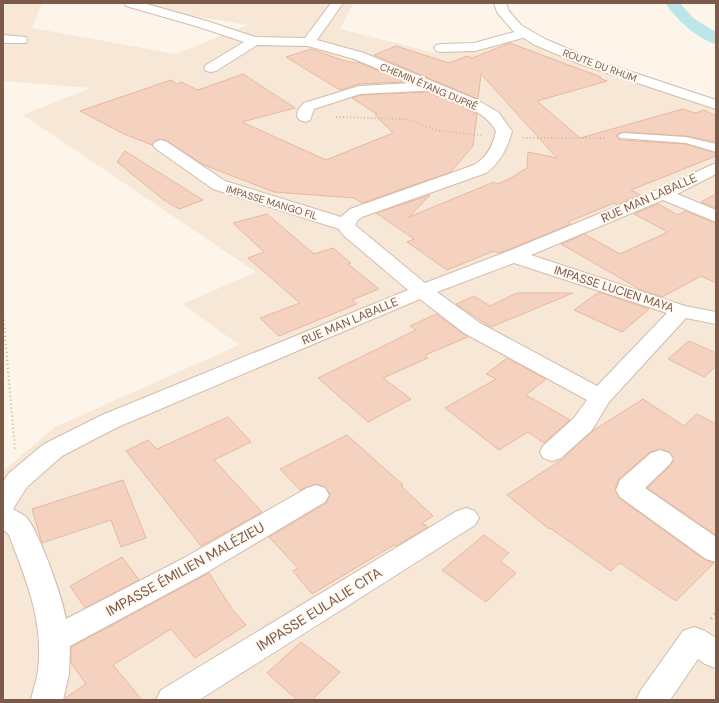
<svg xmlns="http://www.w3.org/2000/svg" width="719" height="703" viewBox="0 0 719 703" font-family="'DM Sans',sans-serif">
<rect width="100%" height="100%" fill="#fef5ea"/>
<!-- residential -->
<polygon fill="#f6e7d7" points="3,3 42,3 32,28 176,54 248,25 187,15 143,3 353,3 340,29 436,53 516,34 716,108 716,700 3,700 3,471 55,427 239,345 183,304 256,272 23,115 91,88 3,81"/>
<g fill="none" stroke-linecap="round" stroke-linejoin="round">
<!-- canal -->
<path fill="#bce5ea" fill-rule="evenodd" d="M665,3H680L693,18L716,32V44C697,39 676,19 665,3Z"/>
</g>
<!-- building -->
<g fill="#f5d2bf" stroke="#e9b89e">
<polygon points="510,43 601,77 599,78 607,81 537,101 580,138 683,109 695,113 704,110 716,116 716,142 686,136 624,132 619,133 616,136 620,140 686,144 716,153 716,156 631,190 641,195 617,205 614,203 568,222 571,224 505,251 498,253 494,251 447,270 407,242 414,239 376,213 430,195 409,217 494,182 497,184 509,179 527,168 528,152 557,158 481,74 478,99 374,55 396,46 449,63 467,56 472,58"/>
<polygon points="311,49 342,60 355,63 358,62 405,82 359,84 340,90 286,57"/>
<polygon points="243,74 295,108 242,122 326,160 393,133 375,115 377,114 352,98 360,95 427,92 455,103 477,114 473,146 451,172 362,203 354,198 274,192 204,165 167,141 161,139 155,141 152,145 124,134 80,111 171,80 177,84 181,82 198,90"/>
<polygon points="125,151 203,200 179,209 164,200 117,162"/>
<polygon points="716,194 716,208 701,202"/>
<polygon points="658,204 678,215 685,211 716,223 716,283 701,276 662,297 641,290 561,244 584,234 620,254 668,232 634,214"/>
<polygon points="267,214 314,254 333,248 351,263 348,264 379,289 352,300 357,304 279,336 260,318 300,303 248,258 264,252 233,223"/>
<polygon points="599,292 649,309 622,332 574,310"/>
<polygon points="517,293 573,293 491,327 456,304 474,296 490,306"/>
<polygon points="436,314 468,337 425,355 428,358 383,378 411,399 368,422 318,378 416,330 410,326"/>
<polygon points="689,341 716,353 716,366 704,377 668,359"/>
<polygon points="507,358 546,379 526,395 570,420 544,443 528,432 499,450 445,408 496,379 486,374"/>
<polygon points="643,399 684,426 697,414 716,424 716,535 647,488 670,466 674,460 669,452 660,449 650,452 619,479 615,489 619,498 705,560 714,563 676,601 620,563 611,571 550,528 549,529 507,495 566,457 565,456 594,430"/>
<polygon points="228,417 251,442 214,460 262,512 201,546 126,451 148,440 157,449"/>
<polygon points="347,435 403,485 401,486 433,516 422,523 428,527 396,546 394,545 312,594 293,571 298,568 269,537 326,503 330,494 325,487 316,484 300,490 280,469"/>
<polygon points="123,480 146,538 121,547 111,520 42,543 32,509"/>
<polygon points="484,535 509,553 500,561 516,573 486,602 442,570"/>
<polygon points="122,557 139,580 85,608 70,586"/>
<polygon points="209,573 232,609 246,625 195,658 171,629 113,665 142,700 65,700 65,698 86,684 71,663 71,647"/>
<polygon points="301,642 340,672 312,700 297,700 267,673"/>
</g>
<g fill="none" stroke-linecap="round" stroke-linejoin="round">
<defs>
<polygon id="service" points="624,133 686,137 716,144 716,152 686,143 620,138 618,136 620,134"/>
<g id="minor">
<path d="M124,3H143L207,21L255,37L305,38L331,3H343L317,40L364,53L475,99L498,112L512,131C508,147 500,163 486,173L362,217L358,220L355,225L425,283L506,252L657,190L716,163V174L677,194L716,210V222L663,200L531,255L685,306L716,312V324L686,318L609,402L592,430L561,458L552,461L543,458L540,452L543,446L574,418L587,400L464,333L420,299L118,427L62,456L27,487L13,509C17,512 23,514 26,517C39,531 63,599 66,619L184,558L307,488L316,485L325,488L329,495L325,502L204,574L70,646L69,674L63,700H31C33,690 37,680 38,670C44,622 26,579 9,535L3,529V482L9,473L44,444L102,415L408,290L343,235L339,229L213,189L155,148L153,145L155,142L161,140L167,142L225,181L341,217L350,209L474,165C487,157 493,146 496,131C485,109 449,99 427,90L422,91L360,94L314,109L310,120L305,122L300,120L297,117L298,110L304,103L359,86L412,83L354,59L308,46L257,45L216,71L211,72L206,71L204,68L206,65L244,42L199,27L126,6ZM514,263L667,313L597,386L480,323L437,292Z"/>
<polygon points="525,29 530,30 531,33 530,36 475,51 441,52 436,51 434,48 436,45 441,44 474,43"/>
<polygon points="3,35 26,37 27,40 26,43 3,43"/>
<polygon points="660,450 669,453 673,459 669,465 645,488 716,537 716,562 706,559 620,497 616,490 620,480 651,453"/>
<polygon points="466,508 475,511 479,518 475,525 199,700 156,700 161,690 457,511"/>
<polygon points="694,627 705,631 716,638 716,668 705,664 698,659 670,700 636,700 641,690 683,631"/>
</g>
<polygon id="tertiary" points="494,3 506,3 509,11 521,25 545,39 590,58 716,100 716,109 580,64 535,45 513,31 497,12"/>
</defs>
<!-- service casing -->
<use href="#service" stroke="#d2bcad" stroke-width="2"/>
<!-- minor casing -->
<use href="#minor" stroke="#d2bcad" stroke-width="2"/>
<!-- tertiary casing -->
<use href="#tertiary" stroke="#d2bcad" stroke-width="2"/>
<!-- path-far2 -->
<g stroke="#dbb5a1" stroke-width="2" stroke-dasharray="1 2.5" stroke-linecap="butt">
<polyline points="336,117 406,119 439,131 482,135"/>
<polyline points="523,138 606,138"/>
</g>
<!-- path-far1 -->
<polyline stroke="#dbb5a1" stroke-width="2.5" stroke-dasharray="1 3" stroke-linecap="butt" points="3,312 15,450"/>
<!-- path -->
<polyline stroke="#dbb5a1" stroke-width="3" stroke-dasharray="1.5 4" stroke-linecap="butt" points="711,619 716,613"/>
<!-- service -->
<use href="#service" fill="#fff" fill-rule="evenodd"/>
<!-- minor -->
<use href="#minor" fill="#fff" fill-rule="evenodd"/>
<!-- tertiary -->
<use href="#tertiary" fill="#fff" fill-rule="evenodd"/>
</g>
<g text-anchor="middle" stroke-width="4" stroke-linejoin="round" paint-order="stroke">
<!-- far-street labels -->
<g font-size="10" fill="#7b5a4a" stroke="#fff9f1">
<text transform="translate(600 65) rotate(20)" y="4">ROUTE DU RHUM</text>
<text transform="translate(429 86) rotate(23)" y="4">CHEMIN ÉTANG DUPRÉ</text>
<text transform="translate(272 202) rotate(17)" y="4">IMPASSE MANGO FIL</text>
</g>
<!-- street labels -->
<g font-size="12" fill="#7b5a4a" stroke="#fff9f1">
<text transform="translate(649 198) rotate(-24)" y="4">RUE MAN LABALLE</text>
<text transform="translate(614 289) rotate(18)" y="4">IMPASSE LUCIEN MAYA</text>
<text transform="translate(350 321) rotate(-23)" y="4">RUE MAN LABALLE</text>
</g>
<!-- near-street labels -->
<g font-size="14" fill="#7b5a4a" stroke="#fff9f1">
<text transform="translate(185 569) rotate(-29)" y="5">IMPASSE ÉMILIEN MALÉZIEU</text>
<text transform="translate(319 609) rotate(-32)" y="5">IMPASSE EULALIE CITA</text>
</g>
</g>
<!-- border -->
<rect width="719" height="703" fill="none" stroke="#7b5a4a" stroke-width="8"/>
</svg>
